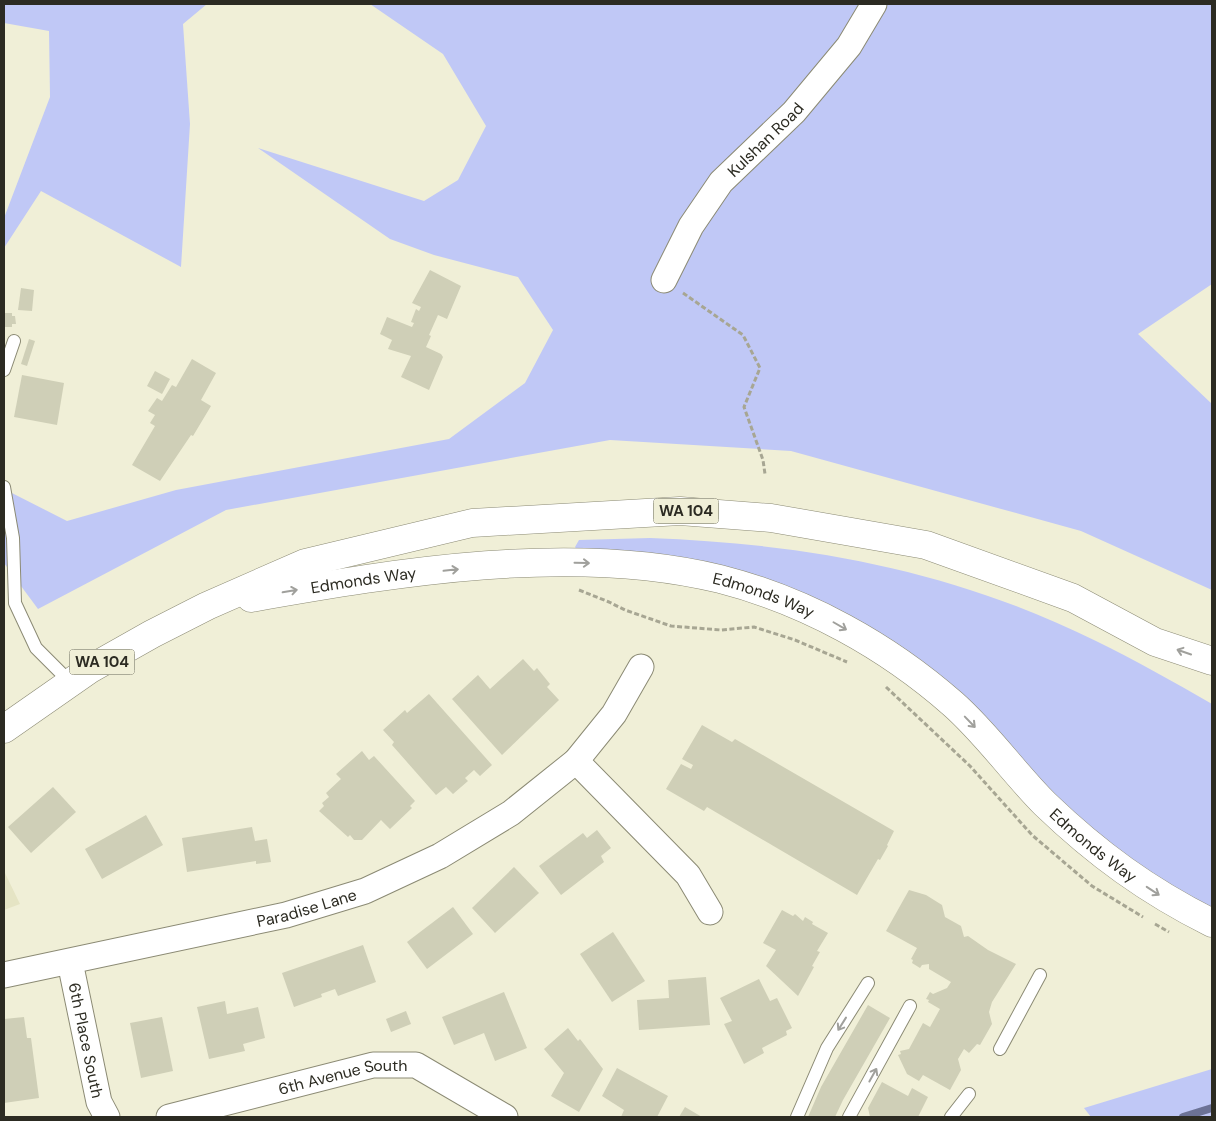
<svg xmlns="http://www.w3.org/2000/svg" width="1216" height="1121" viewBox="0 0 1216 1121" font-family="'DM Sans',sans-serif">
<rect width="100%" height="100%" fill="#f0efd7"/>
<!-- built -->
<polygon fill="#e5e4c4" points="4,871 20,904 4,910"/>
<!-- green -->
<g fill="#c0c8f6">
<polygon points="4,4 207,4 183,24 190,124 181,267 41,191 4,248 4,218 50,97 49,31 4,23"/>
<polygon points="370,4 1212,4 1212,284 1138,334 1212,404 1212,590 1081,531 791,451 610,440 226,510 38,609 4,563 4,489 67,521 176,490 449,439 525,383 553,330 518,277 434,255 390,239 258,148 424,201 458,180 486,126 443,54"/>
<path d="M650,538C809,544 952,570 1096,641C1135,660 1174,682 1212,704V911L1114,850L880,636L579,552L575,547L579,540Z"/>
<polygon points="1212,1069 1212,1117 1091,1117 1084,1108"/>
</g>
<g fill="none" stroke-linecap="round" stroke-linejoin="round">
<!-- stream -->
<polyline stroke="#6c7296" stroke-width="8" points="1183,1117 1212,1108"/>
</g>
<!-- building -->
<g fill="#cfcfb7">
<polygon points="430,270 461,286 447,319 438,315 429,335 431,336 426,347 441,354 443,357 429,390 401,377 411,356 388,349 392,340 380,334 387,317 412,327 414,323 411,322 416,309 419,311 421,307 412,303"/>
<polygon points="21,288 34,290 32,311 18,310"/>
<polygon points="4,313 12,313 12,316 15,316 16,324 12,324 12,327 4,327"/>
<polygon points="29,339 35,341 27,366 21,364"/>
<polygon points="192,359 216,373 201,400 211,406 193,436 191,435 160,481 132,465 155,426 150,423 155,415 148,411 157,398 162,401 172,385 176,387"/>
<polygon points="155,371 170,379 162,394 147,386"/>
<polygon points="22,375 64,383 57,425 14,417"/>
<polygon points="523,659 534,671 537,668 550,684 547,687 559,700 502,755 452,699 478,675 490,689"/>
<polygon points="429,694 492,765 480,776 474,770 465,778 468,781 453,794 446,787 436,795 392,745 394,742 383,730 405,710 407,713"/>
<polygon points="702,725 732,742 735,739 894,831 887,845 888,846 880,860 878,859 857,895 707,807 704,811 666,789 681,764 691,769 693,765 682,759"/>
<polygon points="362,751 369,760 374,756 415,801 410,806 412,808 390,829 381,820 362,840 354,840 350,835 348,837 319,811 324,806 322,803 329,797 326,793 341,779 336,774"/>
<polygon points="53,787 76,812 31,853 8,827"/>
<polygon points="146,815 163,845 102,879 85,849"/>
<polygon points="252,827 255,841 267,839 271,862 256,864 256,861 187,872 182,838"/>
<polygon points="597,830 611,848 601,856 604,862 561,895 539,866 583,833 587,838"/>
<polygon points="514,867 539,893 495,933 472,908"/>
<polygon points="909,890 926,895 942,905 945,917 961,926 964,937 968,936 988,950 1016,964 992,1002 989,1012 992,1024 980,1045 977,1044 969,1053 964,1049 958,1059 961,1070 950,1090 923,1075 919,1081 907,1074 898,1055 901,1054 900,1051 909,1049 923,1023 930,1027 940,1009 928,1002 929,1000 926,999 930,992 933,994 947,988 951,982 929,969 929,964 922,965 920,968 912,963 913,960 911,959 917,948 886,931"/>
<polygon points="453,907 473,934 427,969 407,942"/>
<polygon points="782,910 793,916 795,914 803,921 805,917 813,922 812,924 828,933 817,951 820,952 812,966 814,967 798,996 766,966 776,950 763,943"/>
<polygon points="613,932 645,981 612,1002 580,954"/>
<polygon points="363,945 376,982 338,996 335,989 321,994 322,997 294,1007 282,973"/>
<polygon points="706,977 710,1025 639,1030 637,1000 669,998 668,980"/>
<polygon points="759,979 770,1001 777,998 792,1028 786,1031 787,1035 762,1048 764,1053 744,1064 724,1024 732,1021 720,998"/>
<polygon points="504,992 527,1048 495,1061 484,1033 454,1045 442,1017"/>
<polygon points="225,1001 227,1014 258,1007 265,1038 243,1044 245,1051 209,1059 197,1007"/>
<polygon points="868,1005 890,1018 843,1100 835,1117 808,1117 821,1087"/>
<polygon points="406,1011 411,1024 391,1032 386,1019"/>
<polygon points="24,1017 27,1038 31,1038 39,1098 4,1103 4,1019"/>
<polygon points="162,1017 173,1071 141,1078 130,1023"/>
<polygon points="568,1028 578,1041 580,1039 603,1069 579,1112 551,1096 564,1073 544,1049"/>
<polygon points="617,1068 668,1096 657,1117 621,1117 624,1110 602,1096"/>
<polygon points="882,1082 908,1096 912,1088 928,1097 918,1117 870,1117 868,1108"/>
<polygon points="685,1107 702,1117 679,1117"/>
</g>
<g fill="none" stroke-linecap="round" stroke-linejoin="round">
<defs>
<g id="lane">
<polyline points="4,370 14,341"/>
<polyline points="4,487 13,538 15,603 36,648 71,683"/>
<polyline points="1000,1049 1040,975"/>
<polyline points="797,1117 827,1048 868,983"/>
<polyline points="849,1117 910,1006"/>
<polyline points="951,1117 969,1094"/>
</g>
<g id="street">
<path id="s1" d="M664,280L691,226L721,182L794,112L849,46L874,4"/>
<polyline points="576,761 688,875 710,912"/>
<path id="s2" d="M70,962L99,1102L107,1117"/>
<path id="s3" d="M4,975L286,915L365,891L440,856L511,813L576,761L614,714L641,667"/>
<path id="s4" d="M169,1117L373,1065H416L505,1117"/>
</g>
<g id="primary">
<path id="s5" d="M251,598C398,572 573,543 720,579C806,601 887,646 953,704C987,734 1013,772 1045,804C1097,854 1148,891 1212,923"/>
<polyline points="4,729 90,669 152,634 207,606 305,563 472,523 680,511 771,518 926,545 1073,598 1155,642 1212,661"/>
</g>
</defs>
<!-- lane casing -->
<use href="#lane" stroke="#8b8a74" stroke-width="14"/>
<!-- street casing -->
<use href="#street" stroke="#8b8a74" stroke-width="27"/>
<!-- primary casing -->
<use href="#primary" stroke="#8b8a74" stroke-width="29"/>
<!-- path -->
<g stroke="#a7a693" stroke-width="3" stroke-dasharray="5 2.5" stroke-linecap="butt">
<polyline points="683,293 743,335 760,368 744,407 763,460 765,474"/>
<polyline points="579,590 609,602 625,610 671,626 721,630 754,627 795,640 847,662"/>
<polyline points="886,687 970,766 1032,835 1092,886 1143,917"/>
<polyline points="1155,924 1169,932"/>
</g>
<!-- lane -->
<use href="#lane" stroke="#fff" stroke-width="12"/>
<!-- street -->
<use href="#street" stroke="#fff" stroke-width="25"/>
<!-- primary -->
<use href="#primary" stroke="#fff" stroke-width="28"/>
</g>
<!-- one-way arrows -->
<defs><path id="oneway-shaft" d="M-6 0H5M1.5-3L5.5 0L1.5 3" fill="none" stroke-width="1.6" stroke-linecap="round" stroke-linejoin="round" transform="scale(1.25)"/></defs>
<g stroke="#a0a09c">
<use href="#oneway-shaft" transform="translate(582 563) rotate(1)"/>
<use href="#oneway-shaft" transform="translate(451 570) rotate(-6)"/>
<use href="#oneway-shaft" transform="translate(290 591) rotate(-10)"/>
<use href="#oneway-shaft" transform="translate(840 626) rotate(30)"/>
<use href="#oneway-shaft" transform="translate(1184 652) rotate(-161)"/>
<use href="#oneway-shaft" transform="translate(970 722) rotate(46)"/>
<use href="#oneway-shaft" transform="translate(1153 891) rotate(33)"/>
<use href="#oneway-shaft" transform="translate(842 1024) rotate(122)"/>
<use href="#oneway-shaft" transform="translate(873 1075) rotate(-61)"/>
</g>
<g text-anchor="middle" stroke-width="4.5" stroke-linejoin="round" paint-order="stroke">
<!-- shield labels -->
<g fill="#f0efd7" stroke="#676658" stroke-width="1">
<rect x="653.5" y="498.5" width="65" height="25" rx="4"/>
<rect x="69.5" y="649.5" width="65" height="25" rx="4"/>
</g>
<g font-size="15" font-weight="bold" fill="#2c2b22">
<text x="686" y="516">WA 104</text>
<text x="102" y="667">WA 104</text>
</g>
<!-- street labels -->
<g font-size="16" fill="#2c2b22" stroke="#f0efd7">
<text dy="6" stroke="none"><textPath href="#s1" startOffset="175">Kulshan Road</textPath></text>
<text dy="6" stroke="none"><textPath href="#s5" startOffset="114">Edmonds Way</textPath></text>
<text dy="6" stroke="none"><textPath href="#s5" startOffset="519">Edmonds Way</textPath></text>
<text dy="6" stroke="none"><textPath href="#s5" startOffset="939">Edmonds Way</textPath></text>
<text dy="6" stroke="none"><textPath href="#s3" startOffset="310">Paradise Lane</textPath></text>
<text dy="6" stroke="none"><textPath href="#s2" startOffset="80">6th Place South</textPath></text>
<text dy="6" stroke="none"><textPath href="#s4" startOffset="179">6th Avenue South</textPath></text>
</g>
</g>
<!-- border -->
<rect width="1216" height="1121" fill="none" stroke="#2c2b22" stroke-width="10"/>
</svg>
